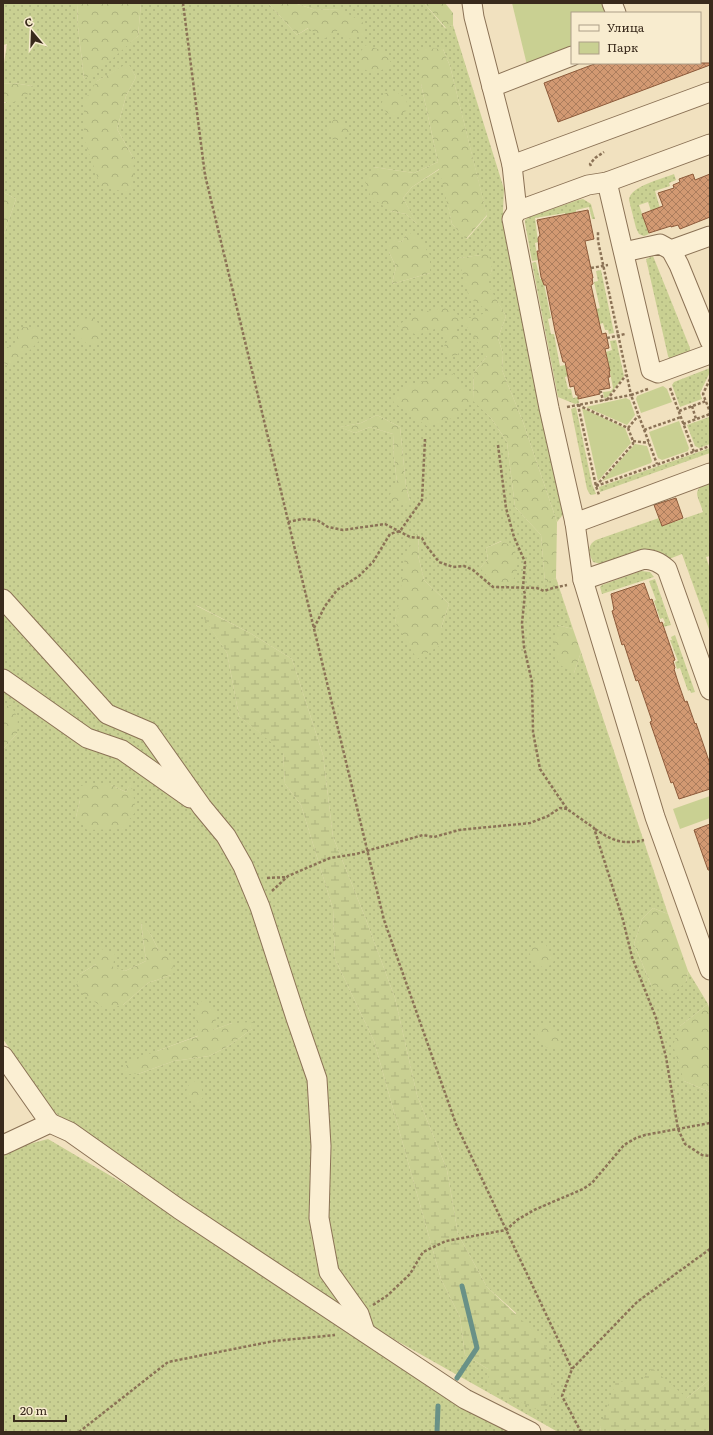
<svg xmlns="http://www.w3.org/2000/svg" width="713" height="1435" viewBox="0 0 713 1435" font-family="Literata,serif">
<defs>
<pattern id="grass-dots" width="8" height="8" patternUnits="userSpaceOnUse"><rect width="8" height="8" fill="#c9d092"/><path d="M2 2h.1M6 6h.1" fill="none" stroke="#adb37d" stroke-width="1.8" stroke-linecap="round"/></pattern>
<pattern id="forest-crowns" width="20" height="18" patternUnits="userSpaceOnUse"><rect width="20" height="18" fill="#c9d092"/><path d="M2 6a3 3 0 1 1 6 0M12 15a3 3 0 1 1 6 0" fill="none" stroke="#adb37d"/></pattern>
<pattern id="wetland-marsh" width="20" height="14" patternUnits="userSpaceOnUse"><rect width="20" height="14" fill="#c9d092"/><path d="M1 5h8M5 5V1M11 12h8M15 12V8" fill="none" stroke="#adb37d"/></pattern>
<pattern id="building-cross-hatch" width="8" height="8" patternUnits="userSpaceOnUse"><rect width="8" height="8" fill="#d29972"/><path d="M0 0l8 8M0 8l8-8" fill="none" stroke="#ab7d5d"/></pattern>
</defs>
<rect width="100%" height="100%" fill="#f1e1bf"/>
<!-- grass -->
<g fill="url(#grass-dots)" fill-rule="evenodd">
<path d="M3,3H77L78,27L84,79L138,36L141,3H268L297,35L340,9L316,10L294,3H424L445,28L453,25L504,189L503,211L538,391L565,512L557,522L523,422L502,370L503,354L498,338L506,316L487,285L492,269L481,255L459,258L489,312L487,356L474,372L473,399L491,418L507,442L515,507L541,535L545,582L556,578L573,629L557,625L574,673L581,652L668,914L653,908L642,919L634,944L651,985L686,982L688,971L708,1004L680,1026L684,1081L710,1092V1379L687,1398L643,1379L600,1427L601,1432H558L351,1315L65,1122L43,1101L21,1065L3,1039V749L17,734L11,706H3V363L8,365L13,347H3V237L16,199L3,192V102L5,103L33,86L13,83L3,84V63H4L7,44L3,45ZM443,49L450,66L487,216L467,239L452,224L440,169L412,187L403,198L417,224L406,214L390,211L373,167L414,173L438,162L421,84ZM128,64L136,77L126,96L117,129L134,159L84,139L97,81ZM407,232L430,273L392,284L396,267L389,252V240L402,242ZM377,415L400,427L406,486L410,501L397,482L394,458L393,434L370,427L355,433L340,427L361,423ZM419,532L418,555L424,580L449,604L441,628V645L395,622ZM501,541L514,548L480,568L488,559L486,548ZM196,605L250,633L292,659L323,755L333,837L365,917L395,998L417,1095L447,1170L458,1234L487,1287L516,1313L488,1369L465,1355L460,1317L441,1279L374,1041L335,959L333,909L301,805L285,784L283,751L239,716L227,653ZM131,783L122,829L76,817L80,800L111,785L126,792ZM141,923L151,935L171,975L148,983L123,1005L80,974L96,964L125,971L146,961ZM232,1023L252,1029L227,1047L209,1056L174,1061L138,1074L157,1051Z"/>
<path d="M674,174L676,180L669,183L670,186L655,191L660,208L651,211L648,202L639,205L649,234L644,236L639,234L636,228L629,200C630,186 662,179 674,174Z"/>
<polygon points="583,199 591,204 595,219 592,219 589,207 576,210 576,213 565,216 565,213 535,218 538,242 535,243 538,260 532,261 525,223 525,220 529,217 578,200"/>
<polygon points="653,256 690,348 690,355 670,360 668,356 646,259"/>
<polygon points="536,262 540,279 543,279 551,318 548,319 551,334 554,334 560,366 565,365 568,376 565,377 568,389 571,389 573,398 578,397 579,403 575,404 558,397 532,263"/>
<polygon points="601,270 614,333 609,334 608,330 605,330 603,323 600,324 596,309 600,308 594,282 598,281 596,271"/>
<polygon points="616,340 624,376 608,397 604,398 603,392 611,391 613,388 606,352 612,350 610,341"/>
<polygon points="710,368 710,372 700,393 702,399 680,407 672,385 674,382"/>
<polygon points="576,407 592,484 596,494 591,495 589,493 587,489 571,409"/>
<polygon points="709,417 710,444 699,448 695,446 687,425"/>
<polygon points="710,448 710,453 600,492 599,487"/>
<path d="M710,479V556L706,557L710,569V632L682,554L669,559L601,564L593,562C588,553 587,545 596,540L659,518L662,526L703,512C697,492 691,493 710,479Z"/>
<polygon points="641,571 650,572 654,577 602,594 600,587 602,585"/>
<polygon points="655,579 671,625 663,627 662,624 665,623 663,618 660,619 654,601 656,600 649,581"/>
<polygon points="675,635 695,692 691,693 690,690 688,691 680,668 677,669 675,662 678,661 670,640 672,640 671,637"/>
<polygon points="48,1139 155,1202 293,1297 516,1432 3,1432 3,1151"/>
</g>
<!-- forest -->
<g fill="url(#forest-crowns)">
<polygon points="77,3 141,3 138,36 102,68 84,79 78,27"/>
<polygon points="268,3 294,3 316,10 340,9 365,24 363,35 350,39 338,30 324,39 308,28 297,35"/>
<polygon points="424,3 445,3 453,13 453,25 446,28"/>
<polygon points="366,45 383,51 392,64 375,74 361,68 361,51"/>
<polygon points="418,48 443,49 450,66 487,215 466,239 452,224 439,169 412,187 403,198 418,225 406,214 390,211 371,197 365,181 373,167 414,173 438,162 421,84"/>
<polygon points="128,63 136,77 126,96 117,129 134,159 132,193 101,187 84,139 84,101 97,81"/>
<path d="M13,83L33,86C26,99 19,104 3,102V84Z"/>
<polygon points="392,90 406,97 408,110 393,118 381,107 384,94"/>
<polygon points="334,119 344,122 350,133 342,140 333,140 328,128"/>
<polygon points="3,192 16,199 3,237"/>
<polygon points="407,231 419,239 430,255 430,273 392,284 396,267 389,252 389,239 402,242"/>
<polygon points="487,245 492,269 488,285 506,316 498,338 503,354 502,370 523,422 557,522 556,578 545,583 541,535 515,507 507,442 491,418 472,400 455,417 428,427 393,402 404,386 454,374 473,399 474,372 487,356 463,321 455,329 462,339 458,355 449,356 442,349 448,340 441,327 417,335 397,326 416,313 450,307 463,320 489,312 469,297 458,258 481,255"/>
<polygon points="93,318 101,326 99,344 87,344 75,333 82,319"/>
<polygon points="21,327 40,328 41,339 29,351 8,365 3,363 3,347 13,347"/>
<polygon points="377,415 400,427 406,486 410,502 397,507 388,498 397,482 394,458 393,434 370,427 355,433 339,427 361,423"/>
<polygon points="419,530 418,555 424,580 449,604 441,628 441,645 417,659 395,622 399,603 405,556"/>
<polygon points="502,541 515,548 517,574 509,585 495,585 480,568 488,559 486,548"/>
<polygon points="557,625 573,629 581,652 574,673 558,664 554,640"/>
<polygon points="3,706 11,706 18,718 17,734 3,749"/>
<polygon points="131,782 136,811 122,829 87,830 76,817 80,800 79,787 86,784 111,785 126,792"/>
<polygon points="653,908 668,914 688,971 686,982 673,994 651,985 634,944 642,919"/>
<polygon points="141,922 151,935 159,951 174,959 171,975 148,983 123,1005 105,1009 82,993 76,986 80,974 96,964 101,949 115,953 113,967 125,971 146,961"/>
<polygon points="536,944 546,945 554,961 546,969 533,962 528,949"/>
<polygon points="206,1000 218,1012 213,1030 232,1023 253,1022 252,1029 241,1037 227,1047 209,1056 174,1061 138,1074 124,1074 127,1062 198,1036 195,1003"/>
<polygon points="708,1004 710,1012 710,1092 684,1081 673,1045 680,1026"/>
<polygon points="550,1024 562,1037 558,1050 546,1047 537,1034 539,1025"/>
<polygon points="190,1079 200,1084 204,1096 197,1105 186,1092"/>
</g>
<!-- wetland -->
<g fill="url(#wetland-marsh)">
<polygon points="195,605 250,633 292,659 323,755 333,837 365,917 395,998 417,1095 447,1170 458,1234 487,1287 546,1343 554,1394 543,1412 489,1389 488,1369 465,1355 460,1317 441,1279 374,1041 335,959 333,909 301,805 285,784 283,752 239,716 227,653"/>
<polygon points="652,1368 687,1398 710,1379 710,1432 601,1432 600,1427 616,1382 643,1379"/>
</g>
<!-- green -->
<g fill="#c9d092">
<polygon points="512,3 605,3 608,13 572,13 572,49 527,65"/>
<polygon points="663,386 667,389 672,402 641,413 636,399 637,396"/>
<polygon points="626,398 630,400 635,415 627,425 586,407"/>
<polygon points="582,408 625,428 631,443 598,481"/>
<polygon points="679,421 689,448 688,451 662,460 658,458 649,432"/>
<polygon points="635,444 647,446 652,461 651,463 602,481"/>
<polygon points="710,796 710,818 680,829 673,809"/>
</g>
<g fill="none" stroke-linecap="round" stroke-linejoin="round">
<!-- stream -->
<g stroke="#699187" stroke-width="5">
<polyline points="457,1378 477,1348 462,1286"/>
<polyline points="437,1432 438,1406"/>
</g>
</g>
<!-- building -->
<g fill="url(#building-cross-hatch)" stroke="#8c5a3a">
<polygon points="597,63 710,63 710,65 558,122 544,83"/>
<polygon points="693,174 695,180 710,174 710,217 680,229 678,225 671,227 671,226 649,233 642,214 663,206 658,193 674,188 673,185 680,182 679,179"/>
<polygon points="588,210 594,239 585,241 593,278 592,278 593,284 591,285 600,326 602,334 606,333 609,348 605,349 610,371 609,371 610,377 608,377 610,388 599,390 600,394 578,399 578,395 576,395 574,386 570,387 565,362 563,362 555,331 546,285 544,285 541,277 537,251 539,251 538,238 540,235 537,220"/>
<polygon points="676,498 683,518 662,526 654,505"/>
<polygon points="644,583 650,600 652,599 660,623 662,622 675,660 673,661 675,668 674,669 678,682 685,702 687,701 695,724 696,723 710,764 710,789 679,799 673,782 671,783 650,722 652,721 638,680 636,681 624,644 622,645 612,611 614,610 611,594"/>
<polygon points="710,824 710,870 708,870 694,830"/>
</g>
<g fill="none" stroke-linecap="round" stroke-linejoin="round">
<defs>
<g id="minor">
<polyline points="472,3 474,17 512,165"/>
<polyline points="612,3 616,13"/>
<polyline points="492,87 572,56"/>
<polyline points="710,144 607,182 588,185 517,211 512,219 549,408 575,523 583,580 655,817 710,970"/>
<polyline points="607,182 651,370 658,373 710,354"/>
<polyline points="517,211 512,165 710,92"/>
<polyline points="671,250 679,265 710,341"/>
<polyline points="624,252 660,244 671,250 710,236"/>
<polyline points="575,523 710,473"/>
<path d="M583,580L644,559C654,560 659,562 667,569L710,690"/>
<polyline points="3,599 107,714 149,732 202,807 226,836 243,866 260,907 296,1018 317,1079 321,1146 319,1218 329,1272 359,1314 365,1332"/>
<polyline points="3,679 87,738 122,750 190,798"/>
<polyline points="3,1056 50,1123"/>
<polyline points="3,1145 50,1123 70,1132 179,1209 465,1399 531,1432"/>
</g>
</defs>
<!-- minor casing -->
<use href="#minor" stroke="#8b7256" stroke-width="21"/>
<!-- path -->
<g stroke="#8b7256" stroke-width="2.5" stroke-dasharray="3 2" stroke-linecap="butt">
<polyline points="183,3 205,175 384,920 456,1124 572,1369"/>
<polyline points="591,166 590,164 595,158 604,152"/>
<polyline points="591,268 608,265"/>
<polyline points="607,338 625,334"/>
<polyline points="710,379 703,394 710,412"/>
<polyline points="670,388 694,452"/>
<polyline points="648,389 631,395 657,464"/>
<polyline points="599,392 601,392 603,401"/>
<polyline points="607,400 626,375"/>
<polyline points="692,406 696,419"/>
<polyline points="567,407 578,405 596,486 599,495"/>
<polyline points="679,411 706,401"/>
<polyline points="683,424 710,414"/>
<polyline points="628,428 638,416"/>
<polyline points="644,430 681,417"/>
<polyline points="633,441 649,443"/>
<polyline points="498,445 506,508 514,537 525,562 523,588 525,594 522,623 524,647 532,682 533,732 540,769 567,809 594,828 623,920 632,957 656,1018 666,1057 678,1129 685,1144 702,1155 710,1156"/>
<polyline points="596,486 633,444 633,441 628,428 578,405 631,395 598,241 598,232"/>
<polyline points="596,486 710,446"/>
<polyline points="288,522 302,519 317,520 328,527 343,530 385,524 410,537 422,538 425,544 439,562 453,567 464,566 473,570 493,587 537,588 544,591 553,588 567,585"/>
<polyline points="314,628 325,606 337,590 359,576 373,562 390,534 400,531 422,500 425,439"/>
<path d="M595,829C613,841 623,845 644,840"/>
<polyline points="267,878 288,877"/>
<polyline points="272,891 288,876 330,858 356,854 423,835 434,837 459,830 530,823 548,816 560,808 567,809"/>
<polyline points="373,1305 388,1295 410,1274 423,1252 446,1241 506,1230 517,1220 534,1210 583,1189 592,1183 624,1145 636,1138 645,1135 710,1123"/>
<polyline points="79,1432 168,1362 274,1341 335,1335"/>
<polyline points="581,1432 562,1396 572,1369 637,1302 710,1249"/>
</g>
<!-- minor -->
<use href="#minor" stroke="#fbefd3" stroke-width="19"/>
</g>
<!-- border -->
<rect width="713" height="1435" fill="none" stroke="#392a1c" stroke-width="8"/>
<!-- legend -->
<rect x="571" y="12" width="130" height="52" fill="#f8eccf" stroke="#ac9e87"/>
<rect x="579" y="25" width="20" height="6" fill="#fbefd3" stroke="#ac9e87"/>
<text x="607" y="32" font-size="12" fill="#392a1c">Улица</text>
<rect x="579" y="42" width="20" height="12" fill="#c9d092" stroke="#ac9e87"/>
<text x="607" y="52" font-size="12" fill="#392a1c">Парк</text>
<!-- north arrow -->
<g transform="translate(32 32) rotate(341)" stroke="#f8eccf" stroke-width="3" paint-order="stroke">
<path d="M0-3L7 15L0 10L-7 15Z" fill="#392a1c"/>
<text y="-6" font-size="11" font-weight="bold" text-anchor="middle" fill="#392a1c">С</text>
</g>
<!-- scale -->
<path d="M14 1415v6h52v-6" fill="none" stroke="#392a1c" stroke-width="2"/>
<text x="20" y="1415" font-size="12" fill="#392a1c" stroke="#f8eccf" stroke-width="3" paint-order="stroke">20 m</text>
</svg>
